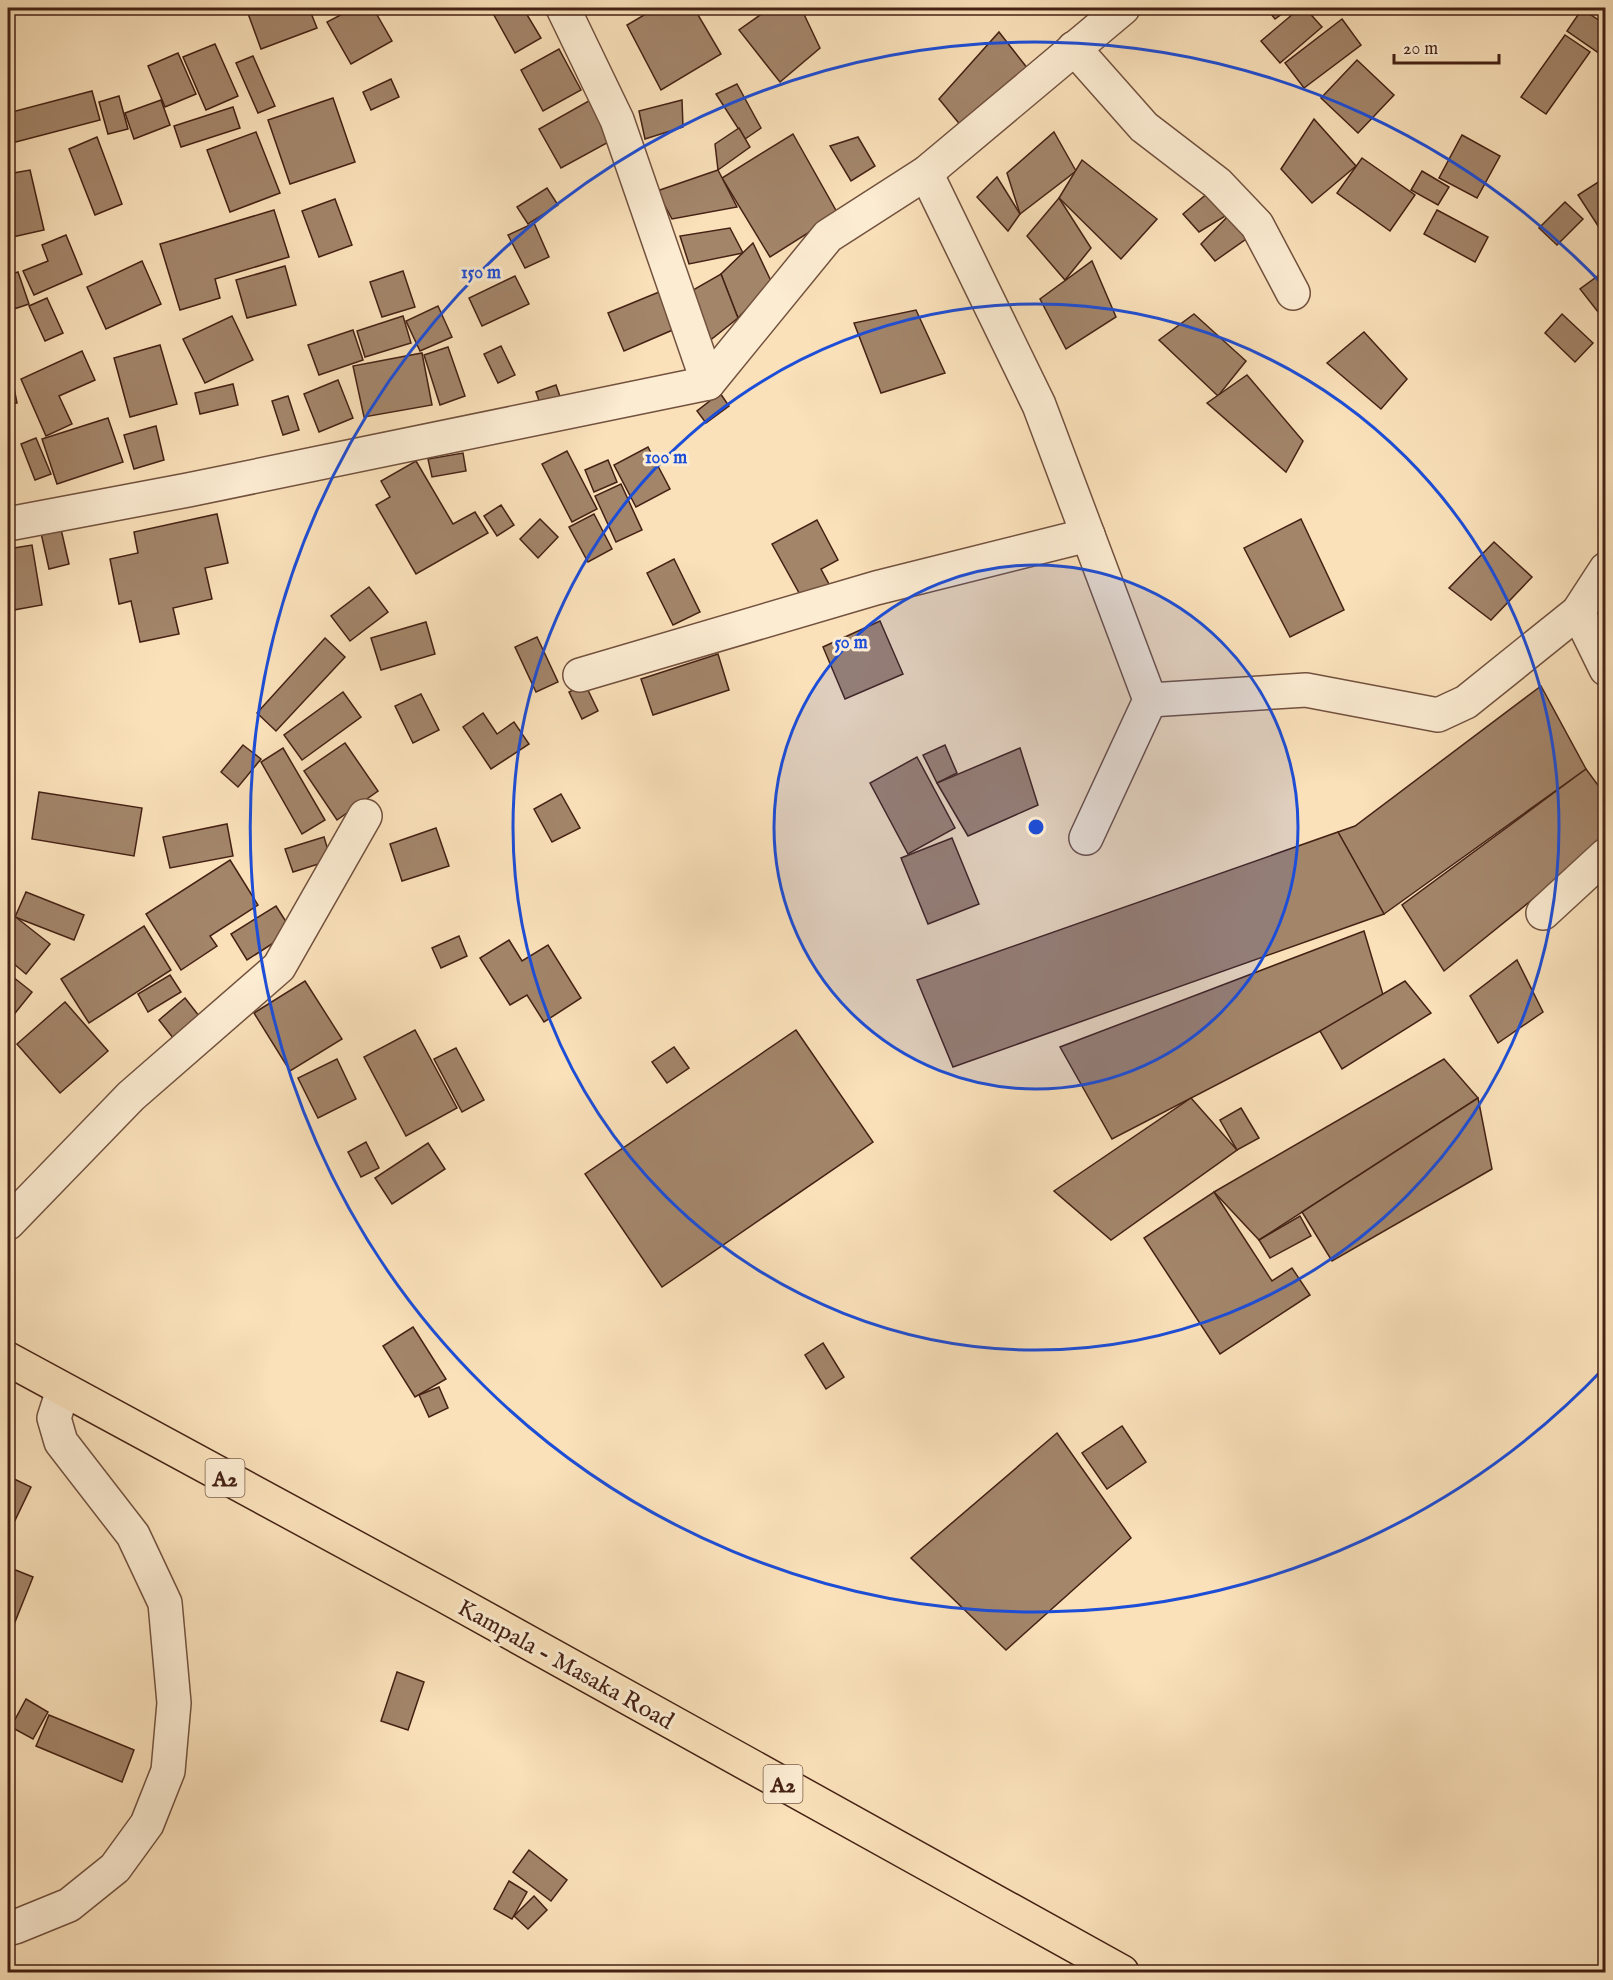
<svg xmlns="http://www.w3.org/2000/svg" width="1613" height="1980" viewBox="0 0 1613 1980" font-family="'IM FELL English',serif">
<rect width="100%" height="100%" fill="#fae1ba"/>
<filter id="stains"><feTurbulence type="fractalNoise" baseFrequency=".00333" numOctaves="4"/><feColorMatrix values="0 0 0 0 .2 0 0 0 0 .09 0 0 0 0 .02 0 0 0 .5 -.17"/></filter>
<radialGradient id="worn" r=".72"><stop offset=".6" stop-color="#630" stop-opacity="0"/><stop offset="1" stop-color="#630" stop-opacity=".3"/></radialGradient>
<!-- building -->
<g fill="#a3856a" stroke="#452114" stroke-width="1.5">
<polygon points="246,8 309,8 317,28 261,49"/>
<polygon points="354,8 373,8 392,41 351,64 327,22"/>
<polygon points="490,8 523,8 541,38 515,53"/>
<polygon points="656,8 694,8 721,54 661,90 627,25"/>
<polygon points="770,8 801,8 820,48 780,82 739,30"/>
<polygon points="1266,8 1290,8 1275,19"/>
<polygon points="1300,8 1305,8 1322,27 1280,63 1261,41"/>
<polygon points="1582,9 1606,25 1606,58 1567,31"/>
<polygon points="1342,19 1361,45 1304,88 1285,63"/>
<polygon points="999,32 1028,69 962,127 939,99"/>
<polygon points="1565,35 1590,52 1546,114 1521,97"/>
<polygon points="215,44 238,96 206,110 183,57"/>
<polygon points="559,49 581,90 543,111 521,70"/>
<polygon points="178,53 196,94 165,107 148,66"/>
<polygon points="253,56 275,106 258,113 236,63"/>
<polygon points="1357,60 1394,95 1358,133 1321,98"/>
<polygon points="391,79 399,97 371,110 363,92"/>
<polygon points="737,84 761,128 745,139 716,94"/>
<polygon points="92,91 100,120 8,144 8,113"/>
<polygon points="119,96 128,129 108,134 99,102"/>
<polygon points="333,98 355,162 290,184 268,120"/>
<polygon points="594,98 616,138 561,168 539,129"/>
<polygon points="161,100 170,125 134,139 125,113"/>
<polygon points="682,100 683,127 645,139 639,111"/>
<polygon points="233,107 240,128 181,147 174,126"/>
<polygon points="1314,119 1356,166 1312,203 1281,169"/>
<polygon points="739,128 750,147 718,170 715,144"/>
<polygon points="256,132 280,193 230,212 207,150"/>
<polygon points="1054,132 1076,171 1020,214 1007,173"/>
<polygon points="793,134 838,214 770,257 722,178"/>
<polygon points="1462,135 1500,156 1477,198 1439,178"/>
<polygon points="97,137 122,204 95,215 69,149"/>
<polygon points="858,137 875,166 851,181 830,146"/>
<polygon points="1362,158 1415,195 1390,231 1337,193"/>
<polygon points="1082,160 1157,219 1121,259 1059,198"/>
<polygon points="30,170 44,230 8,238 8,174"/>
<polygon points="718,170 737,207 672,219 657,191"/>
<polygon points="1422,171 1449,187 1438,205 1411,190"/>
<polygon points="997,177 1020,214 1008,231 977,197"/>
<polygon points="1606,177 1606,230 1602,232 1578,195"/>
<polygon points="547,188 558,205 528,224 517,207"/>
<polygon points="1209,192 1232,212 1199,232 1183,214"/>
<polygon points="1059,198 1091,248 1065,280 1027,236"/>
<polygon points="335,199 352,245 319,257 302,211"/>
<polygon points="1565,202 1583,219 1557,245 1539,228"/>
<polygon points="274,210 289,257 215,279 220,298 180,310 160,244"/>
<polygon points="1437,210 1488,237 1475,262 1424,234"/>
<polygon points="1232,212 1249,237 1215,261 1201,244"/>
<polygon points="534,223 549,257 525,268 508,235"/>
<polygon points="730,228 743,253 689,264 680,236"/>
<polygon points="66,235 82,274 34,295 23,271 48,261 42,245"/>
<polygon points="753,243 772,283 738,318 721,274"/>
<polygon points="142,261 161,304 106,329 87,287"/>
<polygon points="1092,261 1116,317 1066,349 1040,299"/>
<polygon points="285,266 296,305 247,318 236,280"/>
<polygon points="1606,270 1606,322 1580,289"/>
<polygon points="403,271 415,307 382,317 370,282"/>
<polygon points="18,272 29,304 11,310 8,300 8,275"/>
<polygon points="721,274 738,318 708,342 693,290"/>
<polygon points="515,276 529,304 482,326 469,298"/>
<polygon points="659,292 675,329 624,351 608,313"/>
<polygon points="47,298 63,333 45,341 29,306"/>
<polygon points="438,306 452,337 420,351 406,321"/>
<polygon points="916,310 945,373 881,393 854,323"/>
<polygon points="1194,314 1246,361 1218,396 1159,340"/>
<polygon points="1562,314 1593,343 1575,362 1545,333"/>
<polygon points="232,316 253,360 205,383 183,339"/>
<polygon points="403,316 411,343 365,357 357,331"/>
<polygon points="353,330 363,360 319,375 308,345"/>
<polygon points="1364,332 1407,379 1381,409 1327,363"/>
<polygon points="160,345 177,404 130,417 114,358"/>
<polygon points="501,346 515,375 498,383 484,354"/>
<polygon points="448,347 465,396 440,405 424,355"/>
<polygon points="82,351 95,380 59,396 72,424 46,436 21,379"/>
<polygon points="422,353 432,405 364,417 353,366"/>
<polygon points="8,358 17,403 8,405"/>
<polygon points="1247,375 1303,441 1286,472 1207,403"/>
<polygon points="338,380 353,418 319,432 304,394"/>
<polygon points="233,384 238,405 200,414 195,393"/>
<polygon points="556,385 564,408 544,415 536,392"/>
<polygon points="720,393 729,406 706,423 697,411"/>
<polygon points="288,396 299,430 283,435 272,401"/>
<polygon points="108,418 123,462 57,484 42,439"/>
<polygon points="156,426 164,460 134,469 124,435"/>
<polygon points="36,438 51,474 35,480 21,444"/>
<polygon points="648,447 670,489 636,507 614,465"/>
<polygon points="567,451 597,509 572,522 542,464"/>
<polygon points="463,453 466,471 432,477 428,459"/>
<polygon points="608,460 617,482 594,492 585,470"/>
<polygon points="416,461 453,524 475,512 488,533 416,574 376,505 390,497 381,481"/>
<polygon points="621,484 642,530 616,542 595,496"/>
<polygon points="501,505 514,525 497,536 484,516"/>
<polygon points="217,514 228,563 205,568 212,599 173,608 179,634 140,642 131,601 119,604 110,559 138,553 134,532"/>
<polygon points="594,514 612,549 588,562 569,527"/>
<polygon points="540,519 558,537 538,558 520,539"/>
<polygon points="1301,519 1344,610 1290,637 1244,548"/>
<polygon points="817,520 838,560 821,569 830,586 803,600 772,544"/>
<polygon points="61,529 69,564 49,569 41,533"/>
<polygon points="1494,542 1532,577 1491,620 1449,588"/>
<polygon points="32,545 42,605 8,611 8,549"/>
<polygon points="674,559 700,612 673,625 647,573"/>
<polygon points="369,587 388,612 350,641 331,616"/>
<polygon points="880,621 903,674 845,699 823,647"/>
<polygon points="426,622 435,654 381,670 371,638"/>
<polygon points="537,637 558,682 536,692 515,647"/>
<polygon points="325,638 345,657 276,731 257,713"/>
<polygon points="718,654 729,690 653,715 641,679"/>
<polygon points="585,684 598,711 582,719 569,692"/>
<polygon points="1541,686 1586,769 1384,914 1338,832 1355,826"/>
<polygon points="343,692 361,717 302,760 284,735"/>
<polygon points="421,694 439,730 413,743 395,706"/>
<polygon points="483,713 497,734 514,722 529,744 491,769 463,727"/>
<polygon points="345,743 378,791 337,820 304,771"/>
<polygon points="243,745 261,759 238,787 221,772"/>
<polygon points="945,745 957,773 937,783 923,755"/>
<polygon points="283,748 325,820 302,834 261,762"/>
<polygon points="1020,748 1038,805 968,836 937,783"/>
<polygon points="917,757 955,828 908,854 870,783"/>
<polygon points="1586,769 1606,796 1606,840 1444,971 1402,905"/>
<polygon points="39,792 142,808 134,856 32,839"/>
<polygon points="561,794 580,828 552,842 534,809"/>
<polygon points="227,824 233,856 170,868 163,837"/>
<polygon points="436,828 449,866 402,881 390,844"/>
<polygon points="1338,832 1384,914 953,1067 917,980"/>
<polygon points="324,837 331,860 293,872 285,849"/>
<polygon points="952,838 979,904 928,924 901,858"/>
<polygon points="230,860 258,905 210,936 217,946 181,970 146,914"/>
<polygon points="26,892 84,915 74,940 15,917"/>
<polygon points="276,906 292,931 247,960 231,934"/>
<polygon points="8,911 50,944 26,974 8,959"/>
<polygon points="144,926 171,970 89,1023 61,979"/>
<polygon points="1364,931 1384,998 1112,1139 1060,1047"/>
<polygon points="459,936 467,956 441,968 432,948"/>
<polygon points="509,940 522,961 548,945 581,998 544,1022 527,995 510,1005 480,958"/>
<polygon points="1517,960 1543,1012 1498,1043 1470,996"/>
<polygon points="8,973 32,992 12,1017 8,1014"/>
<polygon points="170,975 181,992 148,1012 138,994"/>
<polygon points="305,981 342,1039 290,1071 254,1013"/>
<polygon points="1405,981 1431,1013 1342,1069 1320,1031"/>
<polygon points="185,998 203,1021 177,1043 159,1020"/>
<polygon points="65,1002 108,1051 60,1093 17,1044"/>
<polygon points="415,1030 457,1108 406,1136 364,1057"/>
<polygon points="796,1030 873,1142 662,1287 585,1174"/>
<polygon points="674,1047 689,1068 667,1083 652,1062"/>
<polygon points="456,1048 484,1100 462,1112 434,1059"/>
<polygon points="337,1059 356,1099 318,1118 298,1078"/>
<polygon points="1444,1059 1478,1098 1259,1240 1214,1192"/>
<polygon points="1191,1098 1237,1150 1111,1240 1054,1191"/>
<polygon points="1478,1098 1492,1169 1332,1261 1302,1212"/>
<polygon points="1241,1108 1259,1138 1237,1150 1220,1120"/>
<polygon points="366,1142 379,1168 361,1177 348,1152"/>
<polygon points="428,1143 445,1169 392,1204 375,1178"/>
<polygon points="1214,1192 1272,1281 1292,1268 1310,1295 1220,1354 1144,1238"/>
<polygon points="1300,1216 1311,1236 1270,1258 1259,1240"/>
<polygon points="413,1327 446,1379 415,1397 383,1346"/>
<polygon points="823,1343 844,1377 826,1389 805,1355"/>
<polygon points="439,1387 448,1408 429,1417 419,1395"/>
<polygon points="1122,1426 1146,1462 1107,1489 1082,1453"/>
<polygon points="1057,1433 1131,1538 1006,1650 911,1558"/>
<polygon points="8,1476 31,1487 8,1535"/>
<polygon points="8,1567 33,1577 9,1637 8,1637"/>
<polygon points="397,1672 424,1682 408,1730 381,1721"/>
<polygon points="26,1699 48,1712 33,1739 11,1727"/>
<polygon points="49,1715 134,1750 122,1782 36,1746"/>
<polygon points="529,1850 567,1880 551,1901 513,1872"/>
<polygon points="509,1881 527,1892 512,1919 494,1909"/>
<polygon points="534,1896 547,1910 528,1929 514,1916"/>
</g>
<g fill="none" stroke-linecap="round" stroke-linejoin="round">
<defs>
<g id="minor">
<polyline points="563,8 617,120 708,383"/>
<polyline points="1074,48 1144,127 1217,183 1257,225 1293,293"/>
<polyline points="926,173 1039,405 1150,700 1086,838"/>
<polyline points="8,524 188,490 708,383 828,236 926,173 1123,8"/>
<polyline points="1578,612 1606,669"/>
<polyline points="580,675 876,588 1088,535"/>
<polyline points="1150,700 1306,690 1438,715 1466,702 1578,612 1606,569"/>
<polyline points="1543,913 1606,855"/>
<polyline points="8,1223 131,1096 279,967 365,816"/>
<polyline points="8,1929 15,1927 69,1905 115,1868 147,1824 168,1771 174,1703 165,1603 133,1535 61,1442 54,1418 63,1390"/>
</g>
<polyline id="major" points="8,1359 443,1595 1122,1972"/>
</defs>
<!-- minor casing -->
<use href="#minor" stroke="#72513e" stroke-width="36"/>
<!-- major casing -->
<use href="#major" stroke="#452114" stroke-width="36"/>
<!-- minor -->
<use href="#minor" stroke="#fcecd2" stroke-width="33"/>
<!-- major -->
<use href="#major" stroke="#fae1ba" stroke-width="33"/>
</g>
<!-- distance rings -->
<circle cx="1036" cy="827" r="262" fill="#1d4ed8" fill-opacity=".12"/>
<g fill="none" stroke="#1d4ed8" stroke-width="3">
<circle cx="1036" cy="827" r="262"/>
<circle cx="1036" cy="827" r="523"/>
<path d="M1605 1367A785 785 0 1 1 1605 287"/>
</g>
<g text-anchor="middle" stroke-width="6" stroke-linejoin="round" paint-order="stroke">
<!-- shield labels -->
<g fill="#fcecd2" stroke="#7c5e4d" stroke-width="1.5">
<rect x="205.5" y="1459" width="39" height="38" rx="4.5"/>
<rect x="763.5" y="1765" width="39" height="38" rx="4.5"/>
</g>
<g font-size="22" font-weight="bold" fill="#452114">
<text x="225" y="1486">A2</text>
<text x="783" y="1792">A2</text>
</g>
<!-- street labels -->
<g font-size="24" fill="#452114" stroke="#fcecd2">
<text transform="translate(566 1664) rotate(29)" y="8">Kampala - Masaka Road</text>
</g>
</g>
<circle cx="1036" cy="827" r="9" fill="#1d4ed8" stroke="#fcecd2" stroke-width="3"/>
<g font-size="18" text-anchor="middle" font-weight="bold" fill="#1d4ed8" stroke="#fcecd2" stroke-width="6" stroke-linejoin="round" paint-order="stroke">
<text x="481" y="278">150 m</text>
<text x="666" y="463">100 m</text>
<text x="851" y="648">50 m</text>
</g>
<!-- margin -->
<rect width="1613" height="1980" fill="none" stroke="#fae1ba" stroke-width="30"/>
<rect x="9" y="9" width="1595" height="1962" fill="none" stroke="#452114" stroke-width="3"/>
<rect x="15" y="15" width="1583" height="1950" fill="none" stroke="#452114" stroke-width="1.5"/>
<!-- scale -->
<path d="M1394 54v9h105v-9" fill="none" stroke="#452114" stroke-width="3"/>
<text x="1403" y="54" font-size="18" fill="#452114" stroke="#fcecd2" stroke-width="4.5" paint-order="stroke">20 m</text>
<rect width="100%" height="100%" filter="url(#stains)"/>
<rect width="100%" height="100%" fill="url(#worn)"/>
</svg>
